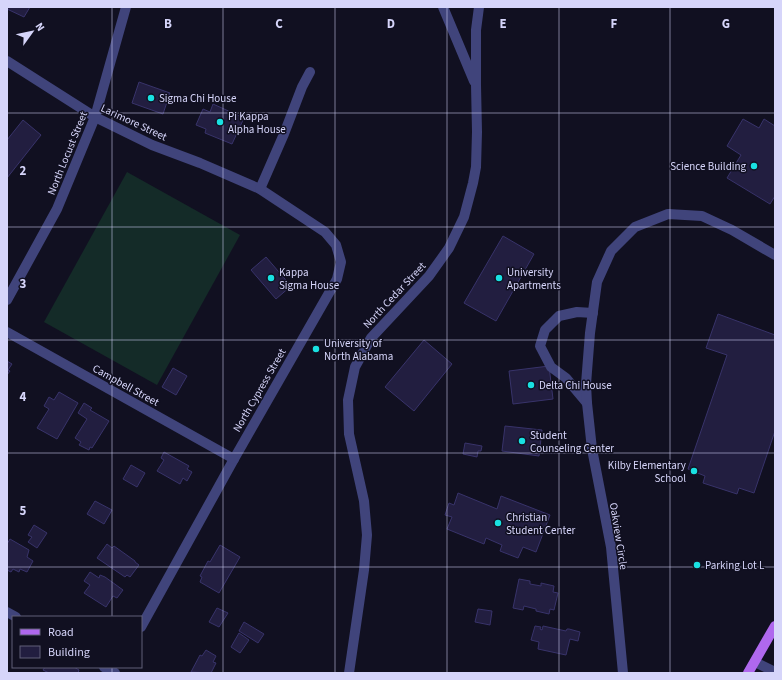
<svg xmlns="http://www.w3.org/2000/svg" width="782" height="680" viewBox="0 0 782 680" font-family="'Source Sans 3',sans-serif">
<rect width="100%" height="100%" fill="#111021"/>
<!-- garden -->
<polygon fill="#142b28" points="127,172 240,235 157,385 44,322"/>
<!-- building -->
<g fill="#221e40" stroke="#38336a">
<polygon points="7,7 30,7 24,17 7,9"/>
<polygon points="139,82 170,93 163,114 132,103"/>
<polygon points="213,104 244,118 232,144 205,133 206,129 196,125 203,109 210,112"/>
<polygon points="743,119 759,128 764,119 775,126 775,196 770,204 727,178 741,155 727,146"/>
<polygon points="23,120 41,135 7,178 7,140"/>
<polygon points="503,236 534,254 496,321 464,303"/>
<polygon points="266,257 291,286 276,299 251,270"/>
<polygon points="718,314 775,335 775,431 754,493 739,488 737,494 703,483 705,476 688,469 727,355 706,348"/>
<polygon points="424,340 452,364 414,411 385,387"/>
<polygon points="7,361 12,364 8,370 10,371 7,375"/>
<polygon points="549,366 553,399 513,404 509,371"/>
<polygon points="173,368 187,376 176,395 162,387"/>
<polygon points="59,392 78,403 57,439 37,428 49,409 44,406 49,397 54,400"/>
<polygon points="84,403 92,408 90,410 109,421 92,448 90,447 89,450 79,445 81,442 75,438 87,419 78,413"/>
<polygon points="505,426 542,430 539,456 502,451"/>
<polygon points="465,443 482,446 481,451 478,451 477,457 463,454"/>
<polygon points="164,452 189,466 187,469 192,472 187,481 183,478 180,484 157,471 164,460 161,458"/>
<polygon points="131,465 145,473 137,487 123,479"/>
<polygon points="458,493 497,509 501,496 550,515 536,552 523,547 518,558 500,551 502,545 486,538 484,544 447,529 452,517 445,515 449,503 454,505"/>
<polygon points="95,501 112,510 104,524 87,514"/>
<polygon points="34,525 47,533 37,548 28,542 32,537 28,535"/>
<polygon points="10,539 29,550 27,557 33,561 27,572 20,569 19,572 13,569 11,572 7,570 7,544"/>
<polygon points="107,544 112,548 114,546 135,561 135,562 139,565 130,577 127,575 125,577 97,558"/>
<polygon points="220,545 240,557 219,593 200,582 202,577 200,576 208,561 210,562"/>
<polygon points="90,572 99,578 100,575 105,577 123,590 117,598 113,596 106,607 84,593 90,585 84,581"/>
<polygon points="519,579 530,581 530,584 541,586 541,583 554,586 553,592 558,593 554,610 550,609 549,614 536,611 536,609 524,606 523,610 513,608"/>
<polygon points="217,608 228,613 219,627 209,622"/>
<polygon points="478,609 492,611 490,625 475,622"/>
<polygon points="244,622 264,634 258,643 239,631"/>
<polygon points="535,626 541,627 540,629 542,630 543,626 566,631 567,629 569,629 580,632 578,641 570,639 566,655 538,649 539,642 531,640"/>
<polygon points="239,633 249,640 240,653 231,647"/>
<polygon points="206,650 216,656 213,662 216,663 211,673 191,672 200,655 202,656"/>
<polygon points="45,667 74,667 79,670 78,673 49,673 43,670"/>
</g>
<g fill="none" stroke-linecap="round" stroke-linejoin="round">
<!-- minor -->
<g stroke="#40447b" stroke-width="10">
<polyline points="443,7 474,81"/>
<polyline points="7,61 95,117 152,145 200,163 260,189 325,232 336,245 341,262 337,279 234,459 141,627"/>
<polyline points="260,189 284,134 302,87 310,72"/>
<polyline points="7,300 57,209 95,117 126,7"/>
<polyline points="7,332 234,459"/>
<polyline points="587,403 566,378 551,367 540,346 545,330 559,316 577,312 593,313"/>
<polyline points="7,612 16,617"/>
<polyline points="755,662 775,672"/>
<polyline points="104,667 115,673"/>
<polyline points="349,673 364,570 367,535 364,501 349,434 348,400 355,367 371,338 429,276 449,248 464,217 473,183 476,167 477,132 476,85 476,30 479,7"/>
<polyline points="623,673 611,547 592,449 587,403 586,384 590,333 597,282 611,251 635,227 668,214 702,216 732,230 775,255"/>
</g>
<!-- major -->
<polyline stroke="#af68ee" stroke-width="10" points="748,673 775,626"/>
</g>
<!-- grid -->
<path fill="none" stroke="#d6d5fa" stroke-width="1" stroke-opacity="0.55" d="M112,7V617M223,7V673M335,7V673M447,7V673M559,7V673M670,7V673M7,113H775M7,227H775M7,340H775M7,453H775M7,567H775M112,667V673"/>
<!-- markers -->
<g fill="#19e1e2" stroke="#111021" stroke-width="1.5">
<circle cx="151" cy="98" r="4"/>
<circle cx="220" cy="122" r="4"/>
<circle cx="754" cy="166" r="4"/>
<circle cx="271" cy="278" r="4"/>
<circle cx="499" cy="278" r="4"/>
<circle cx="316" cy="349" r="4"/>
<circle cx="531" cy="385" r="4"/>
<circle cx="522" cy="441" r="4"/>
<circle cx="694" cy="471" r="4"/>
<circle cx="498" cy="523" r="4"/>
<circle cx="697" cy="565" r="4"/>
</g>
<g text-anchor="middle" stroke-width="3" stroke-linejoin="round" paint-order="stroke">
<!-- poi labels -->
<g font-size="11" fill="#d6d5fa" stroke="#111021" text-anchor="start">
<text x="159" y="102">Sigma Chi House</text>
<text x="228" y="120">Pi Kappa<tspan x="228" dy="13">Alpha House</tspan></text>
<text x="746" y="170" text-anchor="end">Science Building</text>
<text x="279" y="276">Kappa<tspan x="279" dy="13">Sigma House</tspan></text>
<text x="507" y="276">University<tspan x="507" dy="13">Apartments</tspan></text>
<text x="324" y="347">University of<tspan x="324" dy="13">North Alabama</tspan></text>
<text x="539" y="389">Delta Chi House</text>
<text x="530" y="439">Student<tspan x="530" dy="13">Counseling Center</tspan></text>
<text x="686" y="469" text-anchor="end">Kilby Elementary<tspan x="686" dy="13">School</tspan></text>
<text x="506" y="521">Christian<tspan x="506" dy="13">Student Center</tspan></text>
<text x="705" y="569">Parking Lot L</text>
</g>
<!-- street labels -->
<g font-size="11" fill="#d6d5fa" stroke="#111021">
<text transform="translate(134 122) rotate(25)" y="4">Larimore Street</text>
<text transform="translate(67 153) rotate(-68)" y="4">North Locust Street</text>
<text transform="translate(394 295) rotate(-47)" y="4">North Cedar Street</text>
<text transform="translate(126 385) rotate(29)" y="4">Campbell Street</text>
<text transform="translate(259 390) rotate(-60)" y="4">North Cypress Street</text>
<text transform="translate(619 536) rotate(81)" y="4">Oakview Circle</text>
</g>
</g>
<g font-size="13" text-anchor="middle" font-weight="bold" fill="#d6d5fa" stroke="#111021" stroke-width="3" stroke-linejoin="round" paint-order="stroke">
<text x="168" y="28">B</text>
<text x="279" y="28">C</text>
<text x="391" y="28">D</text>
<text x="503" y="28">E</text>
<text x="614" y="28">F</text>
<text x="726" y="28">G</text>
<text x="23" y="175">2</text>
<text x="23" y="288">3</text>
<text x="23" y="401">4</text>
<text x="23" y="515">5</text>
</g>
<!-- border -->
<rect width="782" height="680" fill="none" stroke="#d6d5fa" stroke-width="16"/>
<!-- legend -->
<rect x="12" y="616" width="130" height="52" fill="#111021" stroke="#605f78"/>
<rect x="20" y="629" width="20" height="6" fill="#af68ee" stroke="#605f78"/>
<text x="48" y="636" font-size="12" fill="#d6d5fa">Road</text>
<rect x="20" y="646" width="20" height="12" fill="#221e40" stroke="#605f78"/>
<text x="48" y="656" font-size="12" fill="#d6d5fa">Building</text>
<!-- north arrow -->
<g transform="translate(32 32) rotate(57)" stroke="#111021" stroke-width="3" paint-order="stroke">
<path d="M0-3L7 15L0 10L-7 15Z" fill="#d6d5fa"/>
<text y="-6" font-size="11" font-weight="bold" text-anchor="middle" fill="#d6d5fa">N</text>
</g>
</svg>
